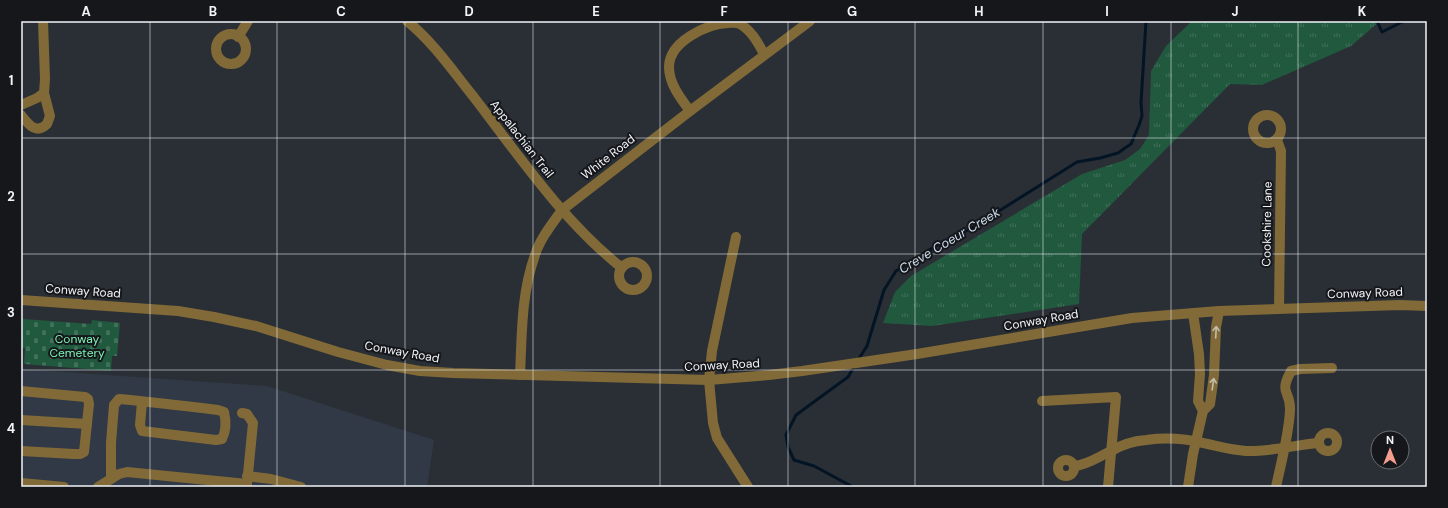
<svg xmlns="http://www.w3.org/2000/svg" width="1448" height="508" viewBox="0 0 1448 508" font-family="'DM Sans',sans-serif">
<defs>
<pattern id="grass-tufts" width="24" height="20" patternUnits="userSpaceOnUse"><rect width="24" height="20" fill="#20593d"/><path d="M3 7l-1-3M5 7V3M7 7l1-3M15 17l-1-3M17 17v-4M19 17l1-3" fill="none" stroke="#41715a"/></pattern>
<pattern id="cemetery-stones" width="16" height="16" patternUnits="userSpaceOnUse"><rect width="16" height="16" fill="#20593d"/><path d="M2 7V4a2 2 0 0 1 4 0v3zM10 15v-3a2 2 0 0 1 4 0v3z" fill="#41715a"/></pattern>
</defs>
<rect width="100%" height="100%" fill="#2a2f36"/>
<!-- built -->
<polygon fill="#303945" points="21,369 267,386 434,440 427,487 21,487"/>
<!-- grass -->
<polygon fill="url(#grass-tufts)" points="1192,21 1380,21 1351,46 1262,85 1230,84 1082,234 1079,304 932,326 883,323 895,292 911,276 1082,174 1125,160 1140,149 1149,135 1151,71 1166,46"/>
<!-- cemetery -->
<polygon fill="url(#cemetery-stones)" points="23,319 91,324 92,320 120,323 117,356 112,356 111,371 24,364 25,348 21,348"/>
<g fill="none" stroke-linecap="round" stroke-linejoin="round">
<!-- stream -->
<g stroke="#031425" stroke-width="3">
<polyline points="1377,21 1382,32 1404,21"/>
<polyline points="858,360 867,346 884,290 896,271 934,247 972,228 1077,162 1100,158 1118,153 1125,148 1131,144 1139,125 1142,116 1141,103 1146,21"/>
<polyline points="853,487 814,466 794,460 788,447 786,435 796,415 848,377 855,365"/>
</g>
<!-- minor -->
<g stroke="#816a37" stroke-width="10">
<path d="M407,21C433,42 452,70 473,96C519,156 563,221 622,268"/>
<circle cx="231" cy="49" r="15"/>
<polyline points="238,37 248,21"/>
<polyline points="21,105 37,98 44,93 45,79 43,21"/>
<path d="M690,111C681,99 669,84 669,67C669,42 706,24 728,23C732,23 736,22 740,24C752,31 758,43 764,54"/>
<circle cx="1267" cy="129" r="14"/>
<path d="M21,115C28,124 36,135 47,124L50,116L44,93"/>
<polyline points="1277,140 1281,151 1279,309"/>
<polyline points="736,237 712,351 709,380 713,423 717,438 748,487"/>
<circle cx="633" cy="276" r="14"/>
<polyline points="21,300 178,311 214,317 256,326 338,352 387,365 420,371 453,373 709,380 769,375 802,371 917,354 1132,318 1219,311 1400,305 1427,306"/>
<polyline points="1193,313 1199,354 1200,374 1198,401 1203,411"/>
<path d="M520,375C522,335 521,294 535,255C540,239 552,224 562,210L690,111L810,21"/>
<polyline points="21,391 85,397 88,399 89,404 84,452 80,454 74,454 21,451"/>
<polyline points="1042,401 1116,397 1108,487"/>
<polyline points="242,413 247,414 253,423 247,484"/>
<polyline points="21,420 87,424"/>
<circle cx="1328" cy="442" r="9"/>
<circle cx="1066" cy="468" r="8"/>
<path d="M1075,466C1089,464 1098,457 1111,451C1121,445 1134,441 1146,440C1162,438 1181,438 1198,442C1214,445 1229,450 1246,451C1269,452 1295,445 1318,443"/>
<polyline points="247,476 271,479 301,487"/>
<path d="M111,479V443L114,405L119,399C152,402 185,406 218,410L224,412C226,420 226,431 222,439L216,440L142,431L140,425L142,402"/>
<polyline points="21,483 64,487"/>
<polyline points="98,487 119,474 127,472 247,484 246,487"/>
<polyline points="1188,487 1193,454 1203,411 1210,404 1214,375 1216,327 1219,311"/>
<path d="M1276,487C1281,463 1289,434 1290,410C1291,390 1278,395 1291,371L1300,369L1332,368"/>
</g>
</g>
<!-- one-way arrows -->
<defs><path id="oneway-shaft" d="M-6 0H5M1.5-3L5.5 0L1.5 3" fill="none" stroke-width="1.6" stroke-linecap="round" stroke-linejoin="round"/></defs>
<g stroke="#c4bdab">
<use href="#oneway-shaft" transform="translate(1216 332) rotate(-87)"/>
<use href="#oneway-shaft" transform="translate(1213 384) rotate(-82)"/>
</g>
<!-- grid -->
<path fill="none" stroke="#f1f4f9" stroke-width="1" stroke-opacity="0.55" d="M150,21V487M277,21V487M405,21V487M533,21V487M660,21V487M788,21V487M915,21V487M1043,21V487M1171,21V487M1298,21V487M21,138H1427M21,254H1427M21,370H1427"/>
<g text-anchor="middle" stroke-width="4" stroke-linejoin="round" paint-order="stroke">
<!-- street labels -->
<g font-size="12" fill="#f1f4f9" stroke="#15171a">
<text transform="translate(522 139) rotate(52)" y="4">Appalachian Trail</text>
<text transform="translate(608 157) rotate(-38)" y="4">White Road</text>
<text transform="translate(1267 224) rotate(-89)" y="4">Cookshire Lane</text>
<text transform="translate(83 291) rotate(4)" y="4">Conway Road</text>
<text transform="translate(1365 293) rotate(-2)" y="4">Conway Road</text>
<text transform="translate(1041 320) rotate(-10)" y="4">Conway Road</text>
<text transform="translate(402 352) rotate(10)" y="4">Conway Road</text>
<text transform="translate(722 365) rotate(-3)" y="4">Conway Road</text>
</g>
<!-- park labels -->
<g font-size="12" fill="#7ef3b5" stroke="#15171a">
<text x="77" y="343">Conway<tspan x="77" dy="14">Cemetery</tspan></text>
</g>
<!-- water labels -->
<g font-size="13" font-style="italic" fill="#d0dff0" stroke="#15171a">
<text transform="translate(949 240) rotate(-31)" y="5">Creve Coeur Creek</text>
</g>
</g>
<!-- border -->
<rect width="1448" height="508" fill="none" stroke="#15171a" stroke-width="44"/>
<!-- north arrow -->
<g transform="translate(1390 450)"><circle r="19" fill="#15171a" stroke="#6d6f73"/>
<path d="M0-3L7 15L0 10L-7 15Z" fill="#f59d8e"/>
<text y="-6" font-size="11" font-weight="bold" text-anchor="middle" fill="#f1f4f9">N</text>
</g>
<rect x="22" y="22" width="1404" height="464" fill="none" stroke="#f1f4f9" stroke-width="1.5"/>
<g font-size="13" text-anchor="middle" font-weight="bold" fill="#f1f4f9">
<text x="86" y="16">A</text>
<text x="213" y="16">B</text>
<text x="341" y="16">C</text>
<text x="469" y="16">D</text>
<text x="596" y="16">E</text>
<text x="724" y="16">F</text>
<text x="852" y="16">G</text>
<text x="979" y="16">H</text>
<text x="1107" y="16">I</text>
<text x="1235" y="16">J</text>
<text x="1362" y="16">K</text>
<text x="11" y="85">1</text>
<text x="11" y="201">2</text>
<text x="11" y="317">3</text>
<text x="11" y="433">4</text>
</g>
</svg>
